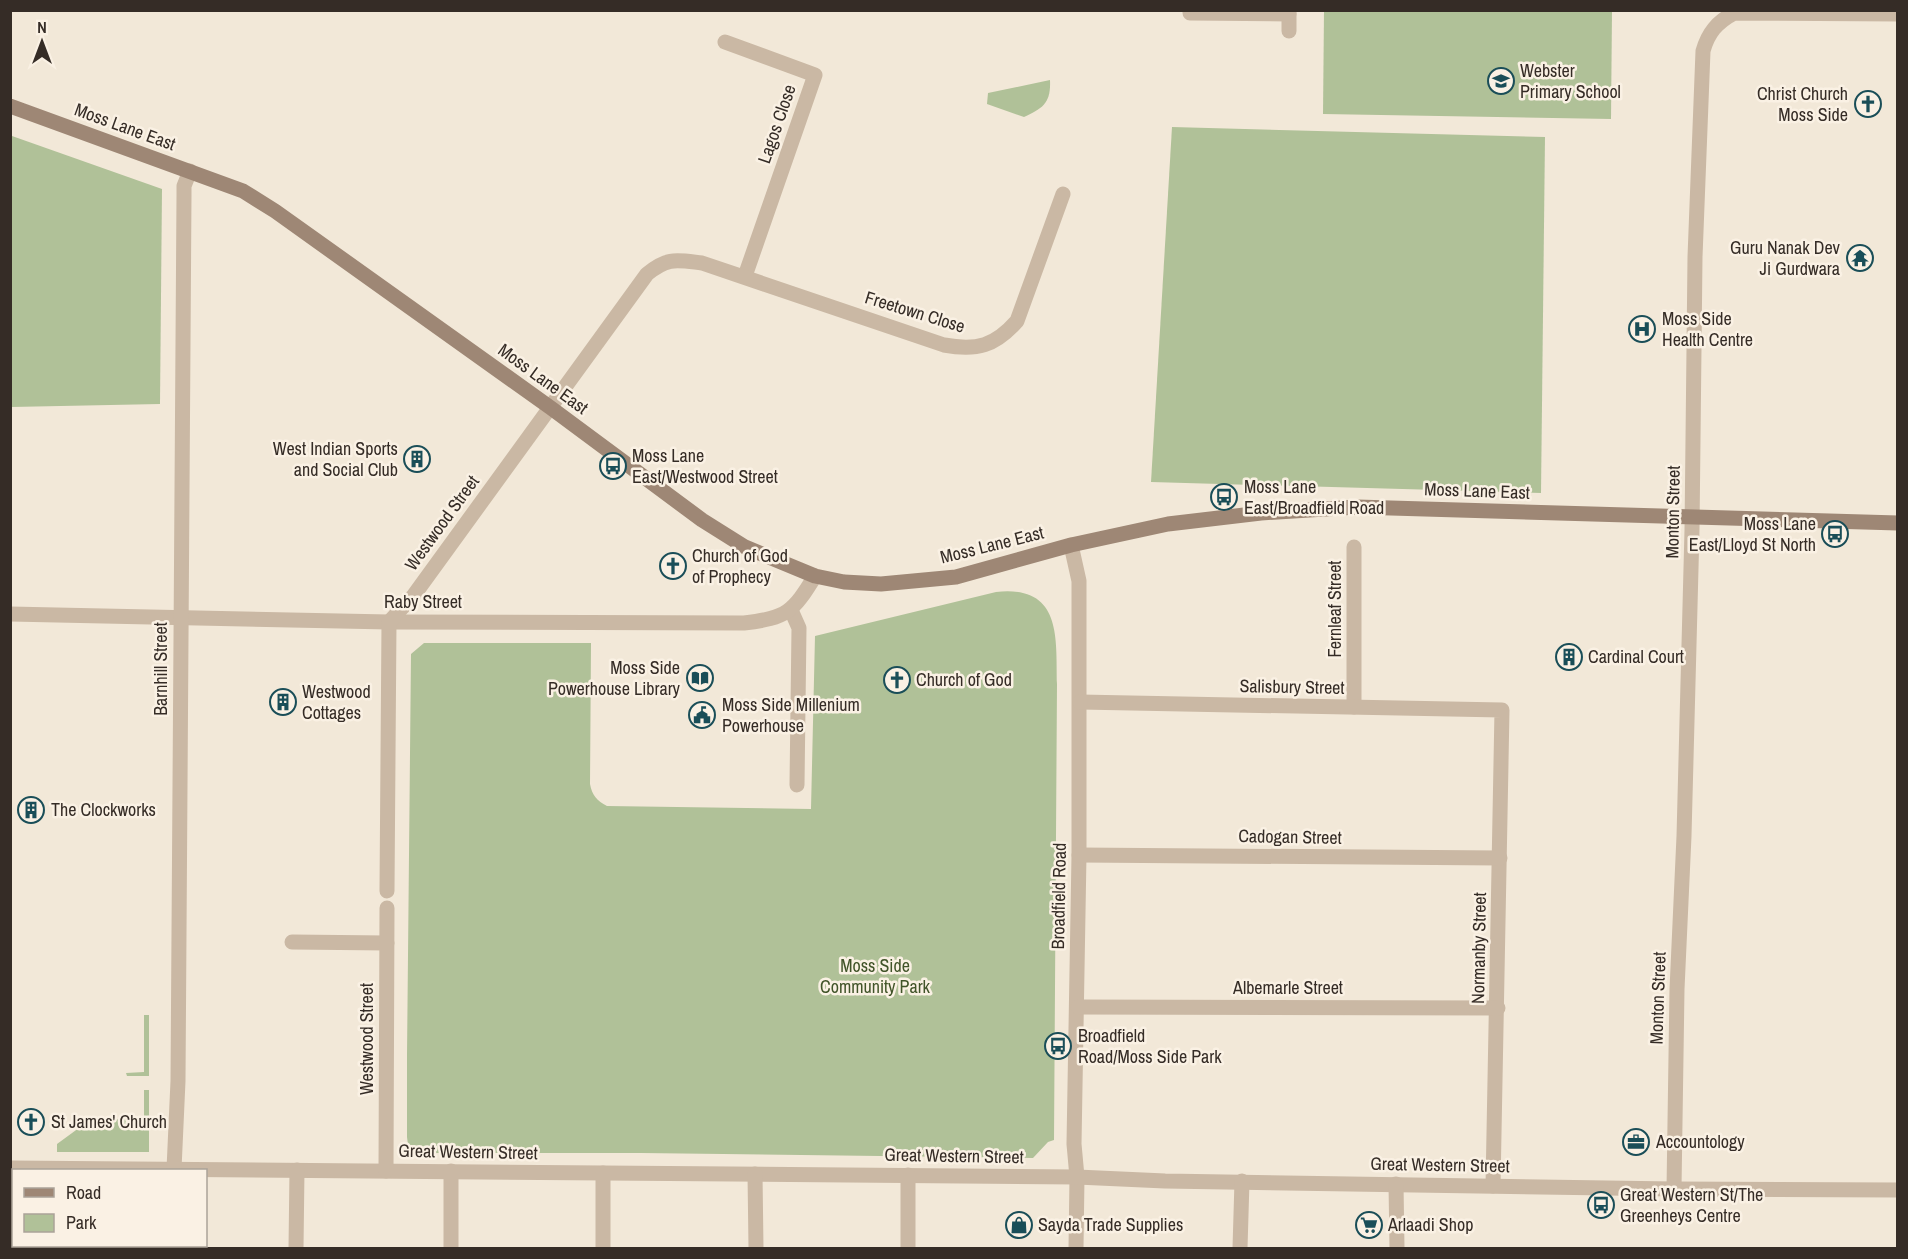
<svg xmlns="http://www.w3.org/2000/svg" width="1908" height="1259" viewBox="0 0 1908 1259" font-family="'Archivo Narrow',sans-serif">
<rect width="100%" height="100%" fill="#f2e8d8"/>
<!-- green -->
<g fill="#b0c198">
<polygon points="1324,11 1612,11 1611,119 1323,114"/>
<path d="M1050,80C1051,103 1043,108 1024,117L987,104L988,93Z"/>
<polygon points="1172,127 1545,137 1541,493 1151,482"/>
<polygon points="12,136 162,189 160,404 11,407 10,137"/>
<path d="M996,592C1062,585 1056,637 1057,684L1054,1140L1048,1142L1033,1158L641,1153H409L407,1137V1056L411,654L424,643H591L590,784C592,795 597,801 607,806L811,809L815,636Z"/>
<polygon points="144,1015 149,1015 149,1076 127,1076 126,1073 144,1072"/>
<polygon points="144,1090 149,1090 149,1152 57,1152 57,1144 83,1125 85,1120 87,1127 97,1127 97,1119 144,1120"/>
</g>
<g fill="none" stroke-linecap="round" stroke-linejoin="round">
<!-- minor -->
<g stroke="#cab8a4" stroke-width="15">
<polyline points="1190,10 1190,13 1289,14"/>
<polyline points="1289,10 1289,31"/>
<polyline points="725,42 815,75 745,276"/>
<polyline points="1071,545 1079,581 1079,855 1074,1144 1077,1177 1076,1248"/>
<polyline points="1354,547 1354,707"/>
<polyline points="791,610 799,628 797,785"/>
<path d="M10,614L389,622L744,623C787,618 793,612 815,576"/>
<polyline points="1080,702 1502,710 1493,1186"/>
<polyline points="1079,855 1500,858"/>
<path d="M387,891L389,622L414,595L647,274C668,257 676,260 702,263L944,345C977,351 995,346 1017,321L1063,194"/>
<polyline points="292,942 387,943"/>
<polyline points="1078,1007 1498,1008"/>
<polyline points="10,1168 1077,1177 1165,1181 1674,1189 1898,1190"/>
<polyline points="174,1169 178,1081 184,195 184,186 190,171"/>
<polyline points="386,1171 387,908"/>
<polyline points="755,1174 756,1248"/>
<polyline points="1396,1184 1397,1248"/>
<path d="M1674,1189L1677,989L1684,836L1692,530L1695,257L1703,51C1708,33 1717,22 1734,13L1898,14"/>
<polyline points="145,1246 145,1248"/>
<polyline points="296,1248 297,1170"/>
<polyline points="451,1248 451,1171"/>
<polyline points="603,1248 603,1173"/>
<polyline points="908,1248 908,1175"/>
<polyline points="1240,1248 1242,1181"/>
</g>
<!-- secondary -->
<polyline stroke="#9e8775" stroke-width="15" points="10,106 243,191 275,211 551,408 702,520 745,547 815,576 844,582 881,584 956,577 1071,545 1168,524 1261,513 1357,507 1898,523"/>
</g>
<!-- icons -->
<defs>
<symbol id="school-ring" viewBox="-11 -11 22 22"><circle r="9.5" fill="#faf1e4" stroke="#1a4e58" stroke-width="1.5"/><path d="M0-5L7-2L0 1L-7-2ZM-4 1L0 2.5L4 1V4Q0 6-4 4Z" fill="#1a4e58"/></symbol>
<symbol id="church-ring" viewBox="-11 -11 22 22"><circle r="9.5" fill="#faf1e4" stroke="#1a4e58" stroke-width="1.5"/><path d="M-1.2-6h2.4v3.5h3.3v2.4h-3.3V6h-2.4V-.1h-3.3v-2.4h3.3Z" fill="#1a4e58"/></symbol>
<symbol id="temple-ring" viewBox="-11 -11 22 22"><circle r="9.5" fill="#faf1e4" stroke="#1a4e58" stroke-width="1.5"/><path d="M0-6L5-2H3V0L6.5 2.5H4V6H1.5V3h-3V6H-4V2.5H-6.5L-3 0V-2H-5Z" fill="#1a4e58"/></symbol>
<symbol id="hospital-ring" viewBox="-11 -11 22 22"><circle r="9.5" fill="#faf1e4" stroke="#1a4e58" stroke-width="1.5"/><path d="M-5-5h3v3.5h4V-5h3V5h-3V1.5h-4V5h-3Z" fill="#1a4e58"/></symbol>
<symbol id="building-ring" viewBox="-11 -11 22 22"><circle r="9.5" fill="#faf1e4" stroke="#1a4e58" stroke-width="1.5"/><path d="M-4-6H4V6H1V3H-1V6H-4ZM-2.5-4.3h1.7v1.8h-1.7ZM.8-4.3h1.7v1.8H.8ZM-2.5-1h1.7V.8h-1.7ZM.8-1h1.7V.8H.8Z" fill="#1a4e58"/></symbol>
<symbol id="bus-ring" viewBox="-11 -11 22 22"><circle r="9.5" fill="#faf1e4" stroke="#1a4e58" stroke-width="1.5"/><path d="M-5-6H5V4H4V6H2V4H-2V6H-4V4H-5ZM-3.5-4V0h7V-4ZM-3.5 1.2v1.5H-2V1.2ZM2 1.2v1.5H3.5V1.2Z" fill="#1a4e58"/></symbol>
<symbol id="library-ring" viewBox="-11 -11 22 22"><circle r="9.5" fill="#faf1e4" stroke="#1a4e58" stroke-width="1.5"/><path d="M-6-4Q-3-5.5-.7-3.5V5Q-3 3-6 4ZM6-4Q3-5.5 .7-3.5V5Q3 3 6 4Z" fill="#1a4e58"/></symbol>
<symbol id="civic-ring" viewBox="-11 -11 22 22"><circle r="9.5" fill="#faf1e4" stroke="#1a4e58" stroke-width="1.5"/><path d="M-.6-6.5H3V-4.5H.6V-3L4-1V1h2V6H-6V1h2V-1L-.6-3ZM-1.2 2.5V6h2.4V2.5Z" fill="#1a4e58"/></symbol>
<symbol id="office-ring" viewBox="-11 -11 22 22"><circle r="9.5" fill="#faf1e4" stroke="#1a4e58" stroke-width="1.5"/><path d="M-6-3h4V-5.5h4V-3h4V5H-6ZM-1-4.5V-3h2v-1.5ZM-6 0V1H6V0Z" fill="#1a4e58"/></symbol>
<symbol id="shop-ring" viewBox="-11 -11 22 22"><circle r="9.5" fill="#faf1e4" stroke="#1a4e58" stroke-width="1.5"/><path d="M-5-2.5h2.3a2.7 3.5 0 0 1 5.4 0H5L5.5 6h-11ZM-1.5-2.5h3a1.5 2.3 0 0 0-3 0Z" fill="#1a4e58"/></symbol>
<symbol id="supermarket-ring" viewBox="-11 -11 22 22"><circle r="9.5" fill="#faf1e4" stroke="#1a4e58" stroke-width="1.5"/><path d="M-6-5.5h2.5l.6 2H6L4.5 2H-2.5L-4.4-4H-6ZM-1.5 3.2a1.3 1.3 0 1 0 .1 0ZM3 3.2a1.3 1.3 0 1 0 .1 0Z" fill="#1a4e58"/></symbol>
</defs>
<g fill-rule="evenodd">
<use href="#school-ring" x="1486" y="66" width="30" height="30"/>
<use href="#church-ring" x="1853" y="89" width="30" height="30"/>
<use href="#temple-ring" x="1845" y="243" width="30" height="30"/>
<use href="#hospital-ring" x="1627" y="314" width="30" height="30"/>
<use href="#building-ring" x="402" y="444" width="30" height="30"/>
<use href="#bus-ring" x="598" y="451" width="30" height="30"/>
<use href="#bus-ring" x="1209" y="482" width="30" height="30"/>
<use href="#bus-ring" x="1820" y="519" width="30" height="30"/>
<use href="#church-ring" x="658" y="551" width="30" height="30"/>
<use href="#building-ring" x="1554" y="642" width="30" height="30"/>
<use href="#library-ring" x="685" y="663" width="30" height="30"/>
<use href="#church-ring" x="882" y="665" width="30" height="30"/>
<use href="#building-ring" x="268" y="687" width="30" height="30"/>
<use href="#civic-ring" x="687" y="700" width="30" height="30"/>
<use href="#building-ring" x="16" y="795" width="30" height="30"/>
<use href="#bus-ring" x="1043" y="1031" width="30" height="30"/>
<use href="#church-ring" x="16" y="1107" width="30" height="30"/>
<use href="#office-ring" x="1621" y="1127" width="30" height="30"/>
<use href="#bus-ring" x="1586" y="1190" width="30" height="30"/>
<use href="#shop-ring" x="1004" y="1210" width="30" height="30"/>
<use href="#supermarket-ring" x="1354" y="1210" width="30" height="30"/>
</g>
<g text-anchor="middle" stroke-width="5" stroke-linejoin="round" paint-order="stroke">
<!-- poi labels -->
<g font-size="18" fill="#352c26" stroke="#faf1e4" text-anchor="start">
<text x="1520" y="77">Webster<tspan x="1520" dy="21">Primary School</tspan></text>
<text x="1848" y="100" text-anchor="end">Christ Church<tspan x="1848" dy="21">Moss Side</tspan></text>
<text x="1840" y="254" text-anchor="end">Guru Nanak Dev<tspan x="1840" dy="21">Ji Gurdwara</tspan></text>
<text x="1662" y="325">Moss Side<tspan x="1662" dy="21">Health Centre</tspan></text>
<text x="398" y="455" text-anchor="end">West Indian Sports<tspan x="398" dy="21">and Social Club</tspan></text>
<text x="632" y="462">Moss Lane<tspan x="632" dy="21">East/Westwood Street</tspan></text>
<text x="1244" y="493">Moss Lane<tspan x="1244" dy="21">East/Broadfield Road</tspan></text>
<text x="1816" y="530" text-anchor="end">Moss Lane<tspan x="1816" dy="21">East/Lloyd St North</tspan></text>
<text x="692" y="562">Church of God<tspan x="692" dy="21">of Prophecy</tspan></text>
<text x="1588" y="663">Cardinal Court</text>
<text x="680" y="674" text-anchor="end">Moss Side<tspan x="680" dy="21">Powerhouse Library</tspan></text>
<text x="916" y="686">Church of God</text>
<text x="302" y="698">Westwood<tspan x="302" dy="21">Cottages</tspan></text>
<text x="722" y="711">Moss Side Millenium<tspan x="722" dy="21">Powerhouse</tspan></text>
<text x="51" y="816">The Clockworks</text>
<text x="1078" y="1042">Broadfield<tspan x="1078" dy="21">Road/Moss Side Park</tspan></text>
<text x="51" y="1128">St James' Church</text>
<text x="1656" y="1148">Accountology</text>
<text x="1620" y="1201">Great Western St/The<tspan x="1620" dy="21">Greenheys Centre</tspan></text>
<text x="1038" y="1231">Sayda Trade Supplies</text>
<text x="1388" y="1231">Arlaadi Shop</text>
</g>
<!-- street labels -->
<g font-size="18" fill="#352c26" stroke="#faf1e4">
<text transform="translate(777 124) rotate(-71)" y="6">Lagos Close</text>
<text transform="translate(125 127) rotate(20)" y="6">Moss Lane East</text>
<text transform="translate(915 312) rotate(17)" y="6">Freetown Close</text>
<text transform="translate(543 379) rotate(36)" y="6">Moss Lane East</text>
<text transform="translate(1477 491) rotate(2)" y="6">Moss Lane East</text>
<text transform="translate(1673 512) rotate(-89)" y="6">Monton Street</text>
<text transform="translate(442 523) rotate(-54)" y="6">Westwood Street</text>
<text transform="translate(992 545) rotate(-14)" y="6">Moss Lane East</text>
<text x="423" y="608">Raby Street</text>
<text transform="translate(1335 609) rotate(-90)" y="6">Fernleaf Street</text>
<text transform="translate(161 669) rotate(-90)" y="6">Barnhill Street</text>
<text transform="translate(1292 687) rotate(1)" y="6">Salisbury Street</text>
<text transform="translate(1290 837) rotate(1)" y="6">Cadogan Street</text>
<text transform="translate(1059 896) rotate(-89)" y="6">Broadfield Road</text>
<text transform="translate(1479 948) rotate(-89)" y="6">Normanby Street</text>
<text x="1288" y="994">Albemarle Street</text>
<text transform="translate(1658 998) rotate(-88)" y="6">Monton Street</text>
<text transform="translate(367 1039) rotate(-90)" y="6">Westwood Street</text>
<text transform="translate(468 1152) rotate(1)" y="6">Great Western Street</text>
<text transform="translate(954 1156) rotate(1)" y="6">Great Western Street</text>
<text transform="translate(1440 1165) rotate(1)" y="6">Great Western Street</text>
</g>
<!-- park labels -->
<g font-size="18" fill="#415429" stroke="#faf1e4">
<text x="875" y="972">Moss Side<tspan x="875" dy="21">Community Park</tspan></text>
</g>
</g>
<!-- border -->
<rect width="1908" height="1259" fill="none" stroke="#352c26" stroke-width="24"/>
<!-- legend -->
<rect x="12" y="1169" width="195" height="78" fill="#faf1e4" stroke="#aba298" stroke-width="1.5"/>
<rect x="24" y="1188" width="30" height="9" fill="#9e8775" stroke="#aba298" stroke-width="1.5"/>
<text x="66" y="1199" font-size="18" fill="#352c26">Road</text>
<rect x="24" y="1214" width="30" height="18" fill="#b0c198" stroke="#aba298" stroke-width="1.5"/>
<text x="66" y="1229" font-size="18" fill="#352c26">Park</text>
<!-- north arrow -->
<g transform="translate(42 42)" stroke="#faf1e4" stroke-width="4.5" paint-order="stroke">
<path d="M0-4.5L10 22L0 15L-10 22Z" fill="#352c26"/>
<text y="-9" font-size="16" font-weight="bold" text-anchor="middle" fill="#352c26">N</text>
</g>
</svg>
